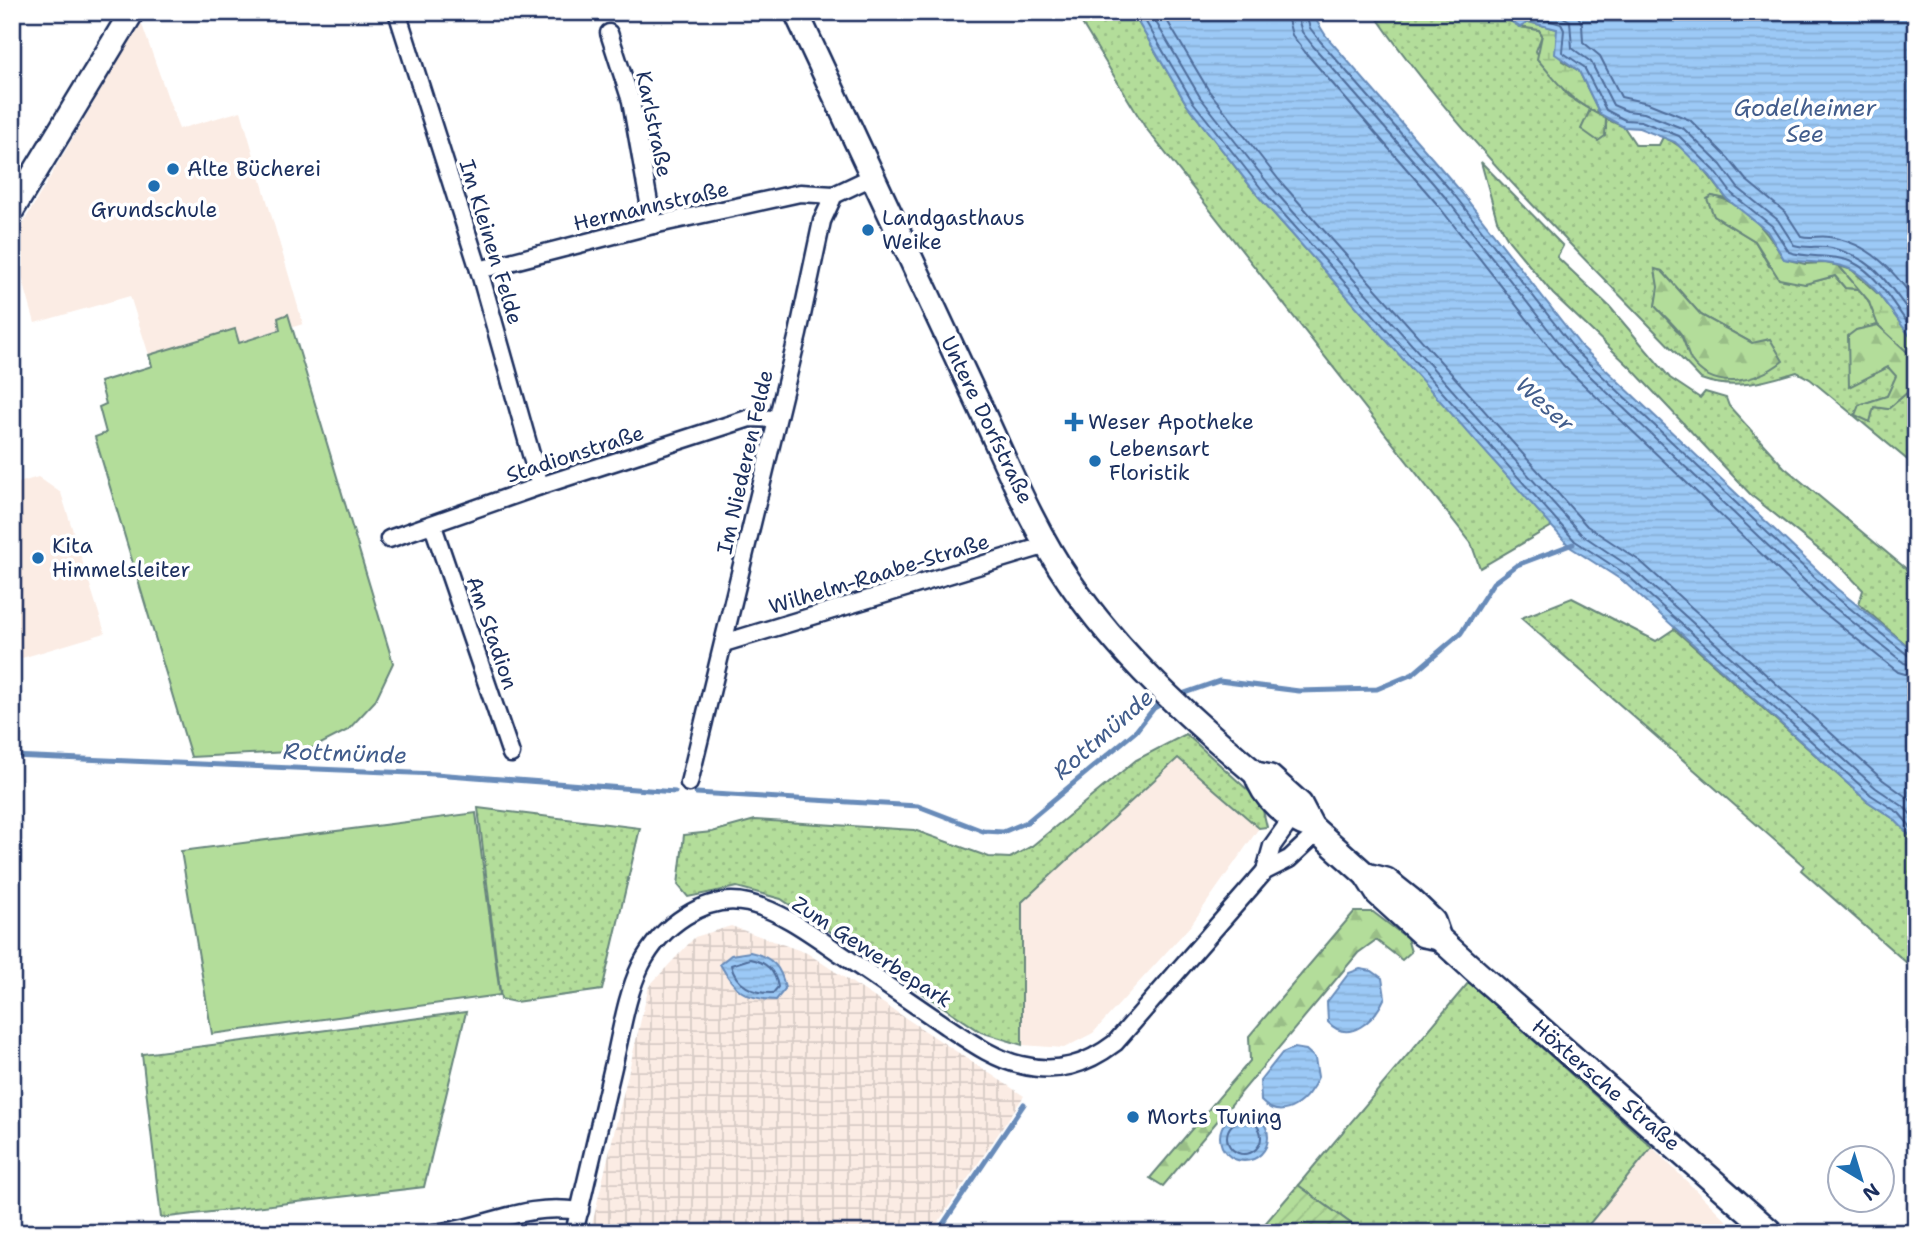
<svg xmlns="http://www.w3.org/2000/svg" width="1928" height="1245" viewBox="0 0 1928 1245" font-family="'Shantell Sans',sans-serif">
<defs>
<pattern id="industrial-grid" width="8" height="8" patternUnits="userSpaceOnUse" patternTransform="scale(1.75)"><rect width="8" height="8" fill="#fbece4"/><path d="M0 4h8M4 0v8" fill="none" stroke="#d7cbc6"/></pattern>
<pattern id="grass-dots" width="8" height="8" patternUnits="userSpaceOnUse" patternTransform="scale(1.75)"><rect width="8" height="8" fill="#b3dd9a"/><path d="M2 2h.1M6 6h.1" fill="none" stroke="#99be87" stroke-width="1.8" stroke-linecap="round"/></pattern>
<pattern id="forest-firs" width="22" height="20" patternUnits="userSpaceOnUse" patternTransform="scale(1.75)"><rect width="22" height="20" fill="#b3dd9a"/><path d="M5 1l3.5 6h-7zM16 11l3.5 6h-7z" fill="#99be87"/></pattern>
<pattern id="wetland-marsh" width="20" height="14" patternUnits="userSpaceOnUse" patternTransform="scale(1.75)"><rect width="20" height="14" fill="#b3dd9a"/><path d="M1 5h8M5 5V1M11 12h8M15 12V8" fill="none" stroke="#99be87"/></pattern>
<pattern id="garden-furrows" width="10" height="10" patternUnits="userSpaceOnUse" patternTransform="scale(1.75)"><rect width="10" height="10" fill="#b3dd9a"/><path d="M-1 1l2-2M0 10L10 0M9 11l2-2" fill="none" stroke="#99be87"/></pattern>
<pattern id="water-rules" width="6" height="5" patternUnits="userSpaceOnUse" patternTransform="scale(1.75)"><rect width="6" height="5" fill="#9cc9f6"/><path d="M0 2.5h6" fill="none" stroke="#86add5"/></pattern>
</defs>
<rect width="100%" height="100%" fill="#fff"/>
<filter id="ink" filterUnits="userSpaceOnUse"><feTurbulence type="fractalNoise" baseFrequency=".0143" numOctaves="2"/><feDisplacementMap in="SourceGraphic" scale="14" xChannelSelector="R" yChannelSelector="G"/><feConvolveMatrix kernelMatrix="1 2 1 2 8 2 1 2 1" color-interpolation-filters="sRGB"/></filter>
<g filter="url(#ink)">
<!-- built -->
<g fill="#fbece4">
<polygon points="141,22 179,129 241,111 303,324 239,344 234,329 149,355 130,296 35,323 12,242"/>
<polygon points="38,477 61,493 105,633 12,661 12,485"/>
<polygon points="1178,758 1259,828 1191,925 1093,1033 1064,1048 1022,1045 1021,902"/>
<polygon points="1652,1147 1739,1233 1582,1233"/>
</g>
<!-- industrial -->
<polygon fill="url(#industrial-grid)" points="731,926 807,953 1024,1096 931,1233 590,1233 649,986 695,937"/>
<!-- grass -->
<g fill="url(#grass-dots)" stroke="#67867c" stroke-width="2" fill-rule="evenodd">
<polygon points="1075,12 1132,12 1187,105 1259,197 1552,526 1480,568 1471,543 1145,127"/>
<path d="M1373,12H1496L1520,27L1539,30L1542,35L1536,51L1568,96L1590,110L1582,129H1606V119L1624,127L1636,145H1659L1663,137C1689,147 1710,177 1727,199L1712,196L1714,216L1755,241L1769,266L1805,284L1835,276L1845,288L1859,289L1868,300L1878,325L1856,330L1849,386L1888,367L1897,376L1887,396L1859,405L1888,409L1916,385V467L1810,379L1797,372C1765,382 1733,391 1701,379C1588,260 1465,147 1373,12ZM1655,270L1662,271L1701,315L1752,343L1691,359L1681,335L1655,306L1659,287Z"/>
<polygon points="1481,162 1563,246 1557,257 1610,307 1670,378 1700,398 1705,392 1726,398 1729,406 1784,467 1916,577 1916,653 1859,604 1863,590 1842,568 1752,496 1630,367 1553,294 1509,241 1497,220"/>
<polygon points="1572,598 1656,641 1674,629 1867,801 1894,819 1916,842 1916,971 1801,870 1804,866 1521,618"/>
<polygon points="1186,734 1261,802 1267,827 1259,828 1178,758 1022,902 1022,1045 981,1032 781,899 737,887 688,897 678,885 684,835 712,832 755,820 914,830 989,857 1010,858 1032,846 1136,760"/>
<polygon points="478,808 640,828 602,990 515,1002 501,999"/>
<polygon points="1469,982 1652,1147 1582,1233 1364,1233 1298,1185"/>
<polygon points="466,1012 424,1187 161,1218 142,1054"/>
</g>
<!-- forest -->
<g fill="url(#forest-firs)" stroke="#67867c" stroke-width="2">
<polygon points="1590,110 1606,119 1605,136 1598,141 1581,129"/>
<path d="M1712,196C1744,202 1768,232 1784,259L1805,264L1825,263L1839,266L1859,289L1845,288L1835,276L1805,284L1779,279L1755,241L1714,216L1707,199Z"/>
<path d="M1655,269L1662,271L1701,315L1752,343L1770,339L1783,361C1756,382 1714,393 1691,360C1686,352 1686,342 1681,334C1674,324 1663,315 1655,306L1658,287Z"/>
<polygon points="1878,325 1916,360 1916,385 1888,409 1874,407 1870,422 1855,415 1859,405 1887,396 1896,376 1888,367 1849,387 1848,336 1856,330"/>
<polygon points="1354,912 1373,912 1407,938 1411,952 1402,960 1376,940 1358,953 1163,1186 1150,1178 1250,1061 1249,1036"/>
</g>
<!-- wetland -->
<g fill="url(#wetland-marsh)" stroke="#67867c" stroke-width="2">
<path d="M1528,22L1557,29L1562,61L1579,71L1600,114C1569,102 1558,82 1537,59L1542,35L1539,30L1520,27Z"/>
<polygon points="1839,266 1852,270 1879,295 1916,343 1916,360 1878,325 1868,300"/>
</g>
<!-- park -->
<g fill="#b3dd9a" stroke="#67867c" stroke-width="2">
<polygon points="288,314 393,663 375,701 348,730 307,751 191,757 95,437 106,433 99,407 106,404 100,382 152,366 149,355 235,329 239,343 280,330 278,318"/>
<polygon points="476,813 500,995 212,1034 181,851"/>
</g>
<!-- garden -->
<polygon fill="url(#garden-furrows)" stroke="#67867c" stroke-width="2" points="1298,1185 1364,1233 1257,1233"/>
<!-- water -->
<g fill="url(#water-rules)" stroke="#688bb9" stroke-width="2">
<polygon points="1132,12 1311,12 1326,36 1457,187 1581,346 1836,588 1916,653 1916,842 1894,819 1867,801 1623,581 1570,547 1259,197 1187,105"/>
<path d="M1496,12H1916V343C1897,323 1875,280 1850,269C1829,260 1806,264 1784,259L1767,231L1727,199L1710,176L1675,142L1639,128L1624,127L1600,114L1579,71L1555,54L1557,29L1529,22L1520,27Z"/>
<path d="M750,952C772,957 782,967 785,989L776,1000C744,999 735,991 720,964L731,955Z"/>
<path d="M1360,969L1372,971L1382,978L1385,997C1375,1020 1349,1045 1328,1022L1327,1002L1349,973Z"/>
<path d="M1294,1048L1306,1050L1315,1058L1318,1077C1309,1100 1283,1124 1261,1101L1260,1081L1282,1053Z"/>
<circle cx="1244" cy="1137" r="24"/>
</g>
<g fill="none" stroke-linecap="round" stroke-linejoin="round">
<!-- shore -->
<g stroke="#4f6d9b" stroke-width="2">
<polyline points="1140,12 1193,102 1264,192 1575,541 1627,575 1871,795 1899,813 1916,833"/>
<polyline points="1150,12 1200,97 1271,187 1581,534 1633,569 1876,788 1904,807 1916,820"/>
<polyline points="1162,12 1209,91 1279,180 1587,526 1640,561 1883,780 1916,804"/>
<polyline points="1286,12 1292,35 1305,52 1437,204 1563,365 1818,608 1898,672 1916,677"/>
<polyline points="1296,12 1302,32 1313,46 1445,197 1569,356 1825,600 1904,663 1916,666"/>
<polyline points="1305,12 1310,28 1320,41 1452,192 1576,351 1831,593 1909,656 1916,657"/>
<path d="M1508,12L1518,18L1530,15L1561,24L1564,30L1562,52L1584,67L1606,110L1625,120L1641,121L1679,136L1715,171L1732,194L1772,226L1789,252C1810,259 1833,253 1854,263C1881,276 1896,312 1916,333"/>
<path d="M1554,12L1570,21L1572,48L1591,62L1613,105L1627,111L1644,113L1684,129L1721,165L1738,188L1778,220L1794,245C1807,249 1819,245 1832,248C1879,260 1887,285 1916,320"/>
<path d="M1576,12L1582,24L1583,42L1600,56L1621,97L1648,103L1690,120L1728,158L1746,180L1786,213L1801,236C1811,239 1820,235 1829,237C1870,243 1893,270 1916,302"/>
<path d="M750,959C766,962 775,970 778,987L773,993C754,994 735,985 731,965Z"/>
<circle cx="1244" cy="1137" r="17"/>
</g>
<!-- stream -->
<g stroke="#688bb9" stroke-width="5">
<polyline points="1176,696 1219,681 1299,691 1377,689 1413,674 1461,633 1493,583 1517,565 1573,544"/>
<polyline points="12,756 435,774 675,792"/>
<polyline points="696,793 918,806 983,831 1003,832 1027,822 1136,731 1154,708 1165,702"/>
<polyline points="937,1233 1024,1104"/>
</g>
<defs>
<g id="street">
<polyline points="397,12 479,270 540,486"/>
<polyline points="609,33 631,101 653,225"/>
<polyline points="479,270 653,225 800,193 834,195"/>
<polyline points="433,526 511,754"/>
<polyline points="389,539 540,486 750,418 776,419"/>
<polyline points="724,643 1047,545"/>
<polyline points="689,783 798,334 822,221 834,195 874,176"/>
<polyline points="1265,871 1272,846 1292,818"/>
<path d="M433,1233C487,1229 521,1202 580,1211"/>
<path d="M574,1233C587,1178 600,1123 613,1067C621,1034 626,996 641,965C660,927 705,893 748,903C782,911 813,935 841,954C876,978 911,1002 946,1026C969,1041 994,1059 1021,1065C1057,1074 1086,1065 1115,1043L1265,871L1289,859L1318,832"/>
</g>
<g id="secondary">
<path d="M796,12C856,138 913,266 973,392C1003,454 1029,523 1069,581C1120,656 1187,716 1256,774L1270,777L1300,804L1312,827L1366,875L1378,894L1423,935L1439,938"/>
<polyline points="12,210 132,12"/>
<path d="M1256,774C1263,798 1288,820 1312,827"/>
<polyline points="1366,875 1386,880 1411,900 1433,921 1439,938 1473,969 1772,1233"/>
</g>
</defs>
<!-- street casing -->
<use href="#street" stroke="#1b2f5e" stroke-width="21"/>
<!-- secondary casing -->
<use href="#secondary" stroke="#1b2f5e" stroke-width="28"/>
<!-- street -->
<use href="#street" stroke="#fff" stroke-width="16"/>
<!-- secondary -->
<use href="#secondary" stroke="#fff" stroke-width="23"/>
</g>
</g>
<!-- markers -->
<g fill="#1f6fb2" stroke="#fff" stroke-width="2.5">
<circle cx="173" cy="169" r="7"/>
<circle cx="154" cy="186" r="7"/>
<circle cx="868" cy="230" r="7"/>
<path d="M1070.5 411.5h7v7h7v7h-7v7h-7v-7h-7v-7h7z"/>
<circle cx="1095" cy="461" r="7"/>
<circle cx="38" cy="558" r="7"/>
<circle cx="1133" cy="1117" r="7"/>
</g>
<g text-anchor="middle" stroke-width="7" stroke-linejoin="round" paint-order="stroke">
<!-- street labels -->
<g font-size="21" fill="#1b2f5e" stroke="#fff">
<text transform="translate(654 124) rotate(78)" y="7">Karlstraße</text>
<text transform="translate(651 206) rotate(-13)" y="7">Hermannstraße</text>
<text transform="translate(491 242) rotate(73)" y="7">Im Kleinen Felde</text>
<text transform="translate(987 420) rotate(64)" y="7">Untere Dorfstraße</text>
<text transform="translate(575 454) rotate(-18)" y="7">Stadionstraße</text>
<text transform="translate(745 462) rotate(-77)" y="7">Im Niederen Felde</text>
<text transform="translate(879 574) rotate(-17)" y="7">Wilhelm-Raabe-Straße</text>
<text transform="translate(492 633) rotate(71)" y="7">Am Stadion</text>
<text transform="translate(872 952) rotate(33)" y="7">Zum Gewerbepark</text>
<text transform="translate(1606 1085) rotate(41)" y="7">Höxtersche Straße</text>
</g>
<!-- poi labels -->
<g font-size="21" fill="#1b2f5e" stroke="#fff" text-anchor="start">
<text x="187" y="176">Alte Bücherei</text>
<text x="154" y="217" text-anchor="middle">Grundschule</text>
<text x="882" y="225">Landgasthaus<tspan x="882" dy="24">Weike</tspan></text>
<text x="1088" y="429">Weser Apotheke</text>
<text x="1109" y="456">Lebensart<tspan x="1109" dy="24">Floristik</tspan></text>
<text x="52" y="553">Kita<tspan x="52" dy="24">Himmelsleiter</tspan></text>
<text x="1147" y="1124">Morts Tuning</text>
</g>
<!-- water labels -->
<g font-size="23" font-style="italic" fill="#425d8c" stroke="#fff">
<text x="1805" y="116">Godelheimer<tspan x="1805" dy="26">See</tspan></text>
<text transform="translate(1545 404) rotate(42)" y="8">Weser</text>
<text transform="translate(1103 734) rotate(-41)" y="8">Rottmünde</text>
<text transform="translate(345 753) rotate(2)" y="8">Rottmünde</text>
</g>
</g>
<!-- margin -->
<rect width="1928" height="1245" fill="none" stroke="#fff" stroke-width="42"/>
<rect x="21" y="21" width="1886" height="1203" fill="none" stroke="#1b2f5e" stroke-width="2.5" filter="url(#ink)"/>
<!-- north arrow -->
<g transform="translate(1861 1179) rotate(142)"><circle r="33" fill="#ffffff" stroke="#a4acbf" stroke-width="2"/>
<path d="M0-5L12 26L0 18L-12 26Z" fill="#1f6fb2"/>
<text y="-10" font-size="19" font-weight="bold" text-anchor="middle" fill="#1b2f5e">N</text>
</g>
</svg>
